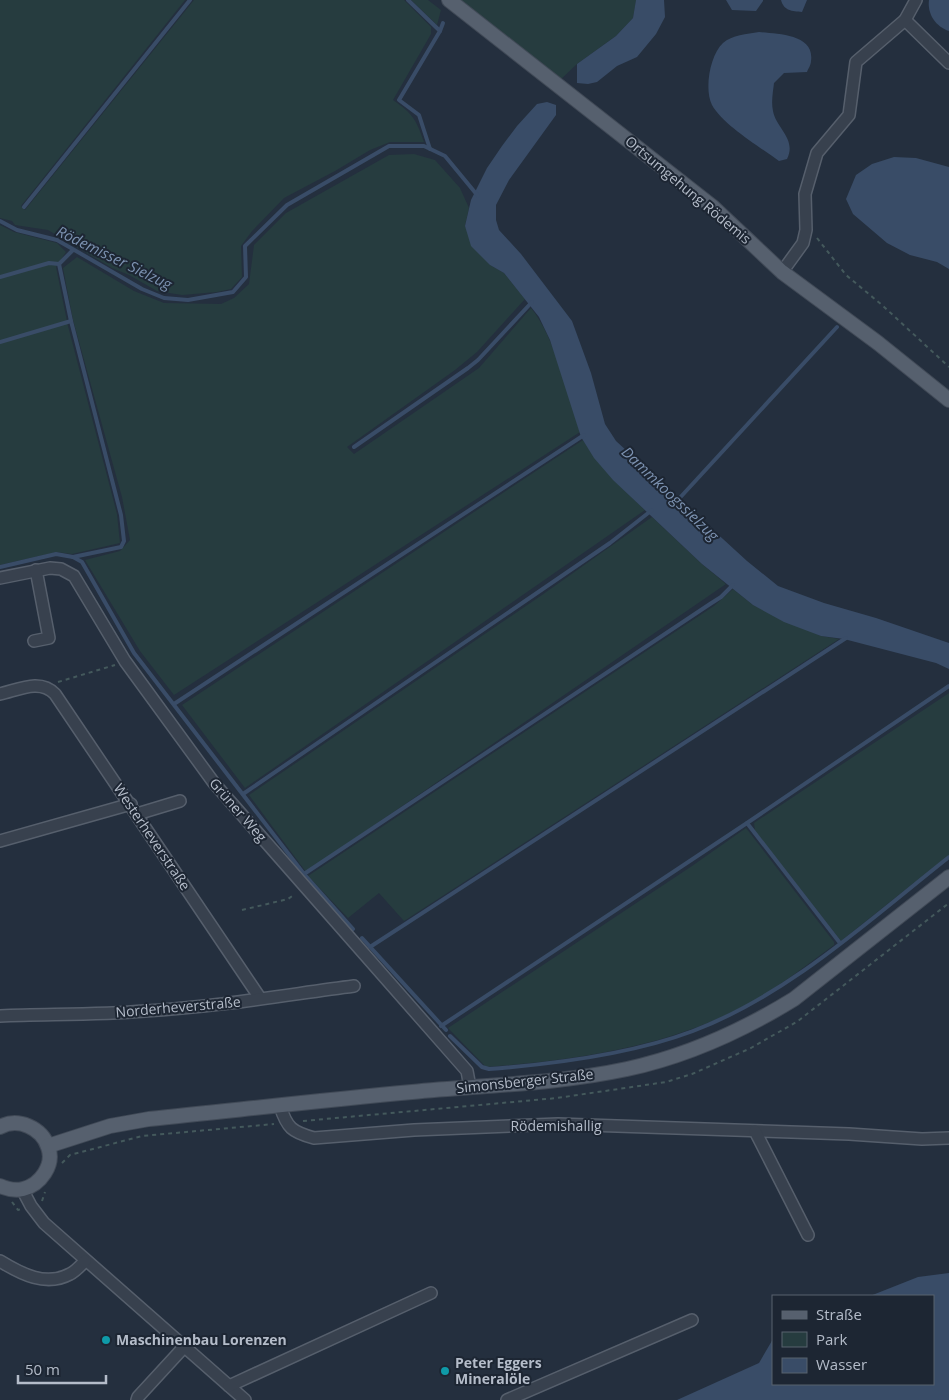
<svg xmlns="http://www.w3.org/2000/svg" width="949" height="1400" viewBox="0 0 949 1400" font-family="'Open Sans',sans-serif">
<rect width="100%" height="100%" fill="#242f3e"/>
<!-- green -->
<g fill="#263c3f">
<path d="M0,0H185L21,206L25,210L194,0H404L431,27V34L393,100C413,114 416,119 424,142H390L370,150L335,171L284,198L252,231L241,246L242,277L231,289L217,292L182,295L157,291L129,275L112,268L48,230L15,225L12,221L0,218Z"/>
<polygon points="411,0 428,0 441,10 437,25"/>
<polygon points="457,0 636,0 636,1 633,18 616,36 577,64 558,82"/>
<path d="M414,154L435,160L460,188L469,208L465,226L490,265L504,273L525,299L477,352L455,370L347,447L354,454L479,368L531,308C555,337 568,395 580,432L174,695L140,651L85,560L120,551L130,540L122,497L73,320L63,268L77,257L134,291L164,303L221,304L234,298L249,284L254,245L286,213L389,155Z"/>
<polygon points="0,225 14,232 57,243 66,252 56,267 68,326 117,514 120,543 72,554 57,552 0,565"/>
<path d="M583,440C599,467 622,488 645,510L245,788L182,705Z"/>
<polygon points="652,517 702,564 726,584 306,872 249,795 542,595"/>
<polygon points="733,589 753,605 821,636 839,639 404,921 379,893 348,918 308,876 714,606"/>
<polygon points="949,693 949,855 841,941 755,831 754,823"/>
<path d="M746,828L834,942V945C807,965 780,986 750,1003C669,1047 577,1060 486,1067L448,1028L692,866Z"/>
</g>
<!-- water -->
<g fill="#394c67">
<polygon points="636,0 664,0 665,17 656,34 637,57 617,66 597,82 588,84 577,83 577,64 616,36 633,18"/>
<polygon points="726,0 763,0 763,1 756,11 732,10"/>
<path d="M781,0H807L802,12C792,11 784,11 781,0Z"/>
<path d="M929,0H949V31C936,27 927,14 929,0Z"/>
<path d="M759,32C777,34 815,34 811,61C811,65 808,69 807,72L784,73L774,83C773,92 771,102 773,111C776,128 797,139 787,159L779,161C760,147 723,125 712,105C704,89 710,55 723,43C732,35 747,34 759,32Z"/>
<polygon points="547,102 556,105 556,115 509,180 496,205 496,220 499,230 521,254 572,321 591,373 605,424 616,441 747,561 778,586 824,603 876,618 949,643 949,669 936,663 844,639 821,636 784,622 753,605 702,564 613,480 594,458 581,437 550,340 539,317 504,273 490,265 471,246 465,226 471,200 487,168 502,146 517,126 537,104"/>
<polygon points="894,157 916,158 949,167 949,269 937,262 910,255 887,243 853,214 846,199 856,175 872,164"/>
<polygon points="949,1273 949,1400 677,1400 759,1363 773,1339 773,1384 933,1384 933,1296 870,1296 918,1277"/>
</g>
<g fill="none" stroke-linecap="round" stroke-linejoin="round">
<!-- stream -->
<g stroke="#394c67" stroke-width="4">
<polyline points="408,0 440,31 399,100 419,115 430,149"/>
<polyline points="440,31 443,23"/>
<polyline points="24,207 190,0"/>
<polyline points="0,221 17,230 57,240 142,289 164,298 188,300 233,292 246,277 245,246 287,205 389,146 424,146 445,156 478,196"/>
<polyline points="73,250 59,264 71,321 121,515 124,541 121,547 73,557"/>
<polyline points="0,277 49,263 59,264"/>
<polyline points="0,342 71,321"/>
<polyline points="354,447 468,368 478,360 532,302"/>
<polyline points="676,502 837,327"/>
<polyline points="0,567 56,554 73,557 82,562 134,653 304,874 353,929"/>
<polyline points="174,704 584,435"/>
<polyline points="243,794 610,543 652,510"/>
<polyline points="747,823 840,943"/>
<polyline points="304,874 710,604 721,597 733,585"/>
<polyline points="362,938 446,1030"/>
<polyline points="370,947 846,638"/>
<polyline points="441,1026 747,823 949,686"/>
<path d="M450,1036L482,1067L489,1069C555,1064 632,1054 693,1031C790,994 869,920 949,857"/>
</g>
<defs>
<g id="minor">
<polyline points="905,20 949,63"/>
<polyline points="782,272 803,243 806,230 805,194 817,153 849,115 856,62 905,20 916,0"/>
<polyline points="0,578 50,568 61,569 74,576 125,661 214,783 467,1071 470,1087"/>
<polyline points="34,641 49,638 36,570"/>
<path d="M0,694C18,690 40,678 55,694L260,998"/>
<polyline points="137,814 180,801"/>
<polyline points="0,841 131,804"/>
<path d="M0,1016C48,1014 97,1015 145,1011C216,1007 285,995 354,986"/>
<path d="M280,1106C287,1128 292,1132 314,1138L414,1130L558,1124L849,1134L922,1139L949,1138"/>
<polyline points="755,1131 808,1235"/>
<polyline points="22,1189 31,1206 44,1223 245,1400"/>
<path d="M0,1261C21,1274 46,1287 70,1274C76,1271 81,1265 85,1261"/>
<polyline points="229,1386 431,1293"/>
<polyline points="137,1400 138,1397 184,1347"/>
<polyline points="507,1400 692,1320"/>
</g>
<g id="major">
<polyline points="449,0 713,207 782,272 878,343 949,400"/>
<path d="M0,1127C18,1117 42,1128 48,1147C55,1165 40,1185 23,1189C15,1191 7,1189 0,1186"/>
<path d="M48,1146L110,1126L149,1119C237,1110 325,1100 412,1092C484,1085 557,1084 627,1069C687,1056 742,1031 794,999L949,877"/>
</g>
</defs>
<!-- minor casing -->
<use href="#minor" stroke="#565f6c" stroke-width="14"/>
<!-- major casing -->
<use href="#major" stroke="#414a57" stroke-width="16"/>
<!-- path -->
<g stroke="#44595c" stroke-width="2" stroke-dasharray="4 4" stroke-linecap="butt">
<polyline points="817,238 846,275 882,305 949,367"/>
<polyline points="58,682 115,665"/>
<polyline points="242,910 288,899 295,894"/>
<polyline points="303,1121 557,1098 666,1082 692,1074 751,1048 798,1021 949,903"/>
<polyline points="62,1163 70,1155 142,1136 274,1124"/>
<polyline points="42,1201 45,1192"/>
<polyline points="12,1202 18,1210 21,1209"/>
</g>
<!-- minor -->
<use href="#minor" stroke="#38414e" stroke-width="11"/>
<!-- major -->
<use href="#major" stroke="#56606e" stroke-width="14"/>
</g>
<!-- markers -->
<g fill="#0f9aa8" stroke="#1d2633" stroke-width="2">
<circle cx="106" cy="1340" r="5"/>
<circle cx="445" cy="1371" r="5"/>
</g>
<g text-anchor="middle" stroke-width="4" stroke-linejoin="round" paint-order="stroke">
<!-- street labels -->
<g font-size="14" fill="#b4bcc9" stroke="#1d2633">
<text transform="translate(688 190) rotate(40)" y="5">Ortsumgehung Rödemis</text>
<text transform="translate(238 810) rotate(49)" y="5">Grüner Weg</text>
<text transform="translate(152 837) rotate(56)" y="5">Westerheverstraße</text>
<text transform="translate(178 1007) rotate(-5)" y="5">Norderheverstraße</text>
<text transform="translate(525 1081) rotate(-6)" y="5">Simonsberger Straße</text>
<text x="556" y="1131">Rödemishallig</text>
</g>
<!-- poi labels -->
<g font-size="14" font-weight="bold" fill="#b4bcc9" stroke="#1d2633" text-anchor="start">
<text x="116" y="1345">Maschinenbau Lorenzen</text>
<text x="455" y="1368">Peter Eggers<tspan x="455" dy="16">Mineralöle</tspan></text>
</g>
<!-- water labels -->
<g font-size="15" font-style="italic" fill="#7c92b1" stroke="#1d2633">
<text transform="translate(114 258) rotate(26)" y="5">Rödemisser Sielzug</text>
<text transform="translate(670 494) rotate(44)" y="5">Dammkoogssielzug</text>
</g>
</g>
<!-- legend -->
<rect x="772" y="1295" width="162" height="90" fill="#1d2633" stroke="#59626f"/>
<rect x="782" y="1311" width="25" height="8" fill="#56606e" stroke="#59626f"/>
<text x="816" y="1320" font-size="15" fill="#b4bcc9">Straße</text>
<rect x="782" y="1332" width="25" height="15" fill="#263c3f" stroke="#59626f"/>
<text x="816" y="1345" font-size="15" fill="#b4bcc9">Park</text>
<rect x="782" y="1358" width="25" height="15" fill="#394c67" stroke="#59626f"/>
<text x="816" y="1370" font-size="15" fill="#b4bcc9">Wasser</text>
<!-- scale -->
<path d="M18 1375v8h88v-8" fill="none" stroke="#b4bcc9" stroke-width="2.5"/>
<text x="25" y="1375" font-size="15" fill="#b4bcc9" stroke="#1d2633" stroke-width="4" paint-order="stroke">50 m</text>
</svg>
